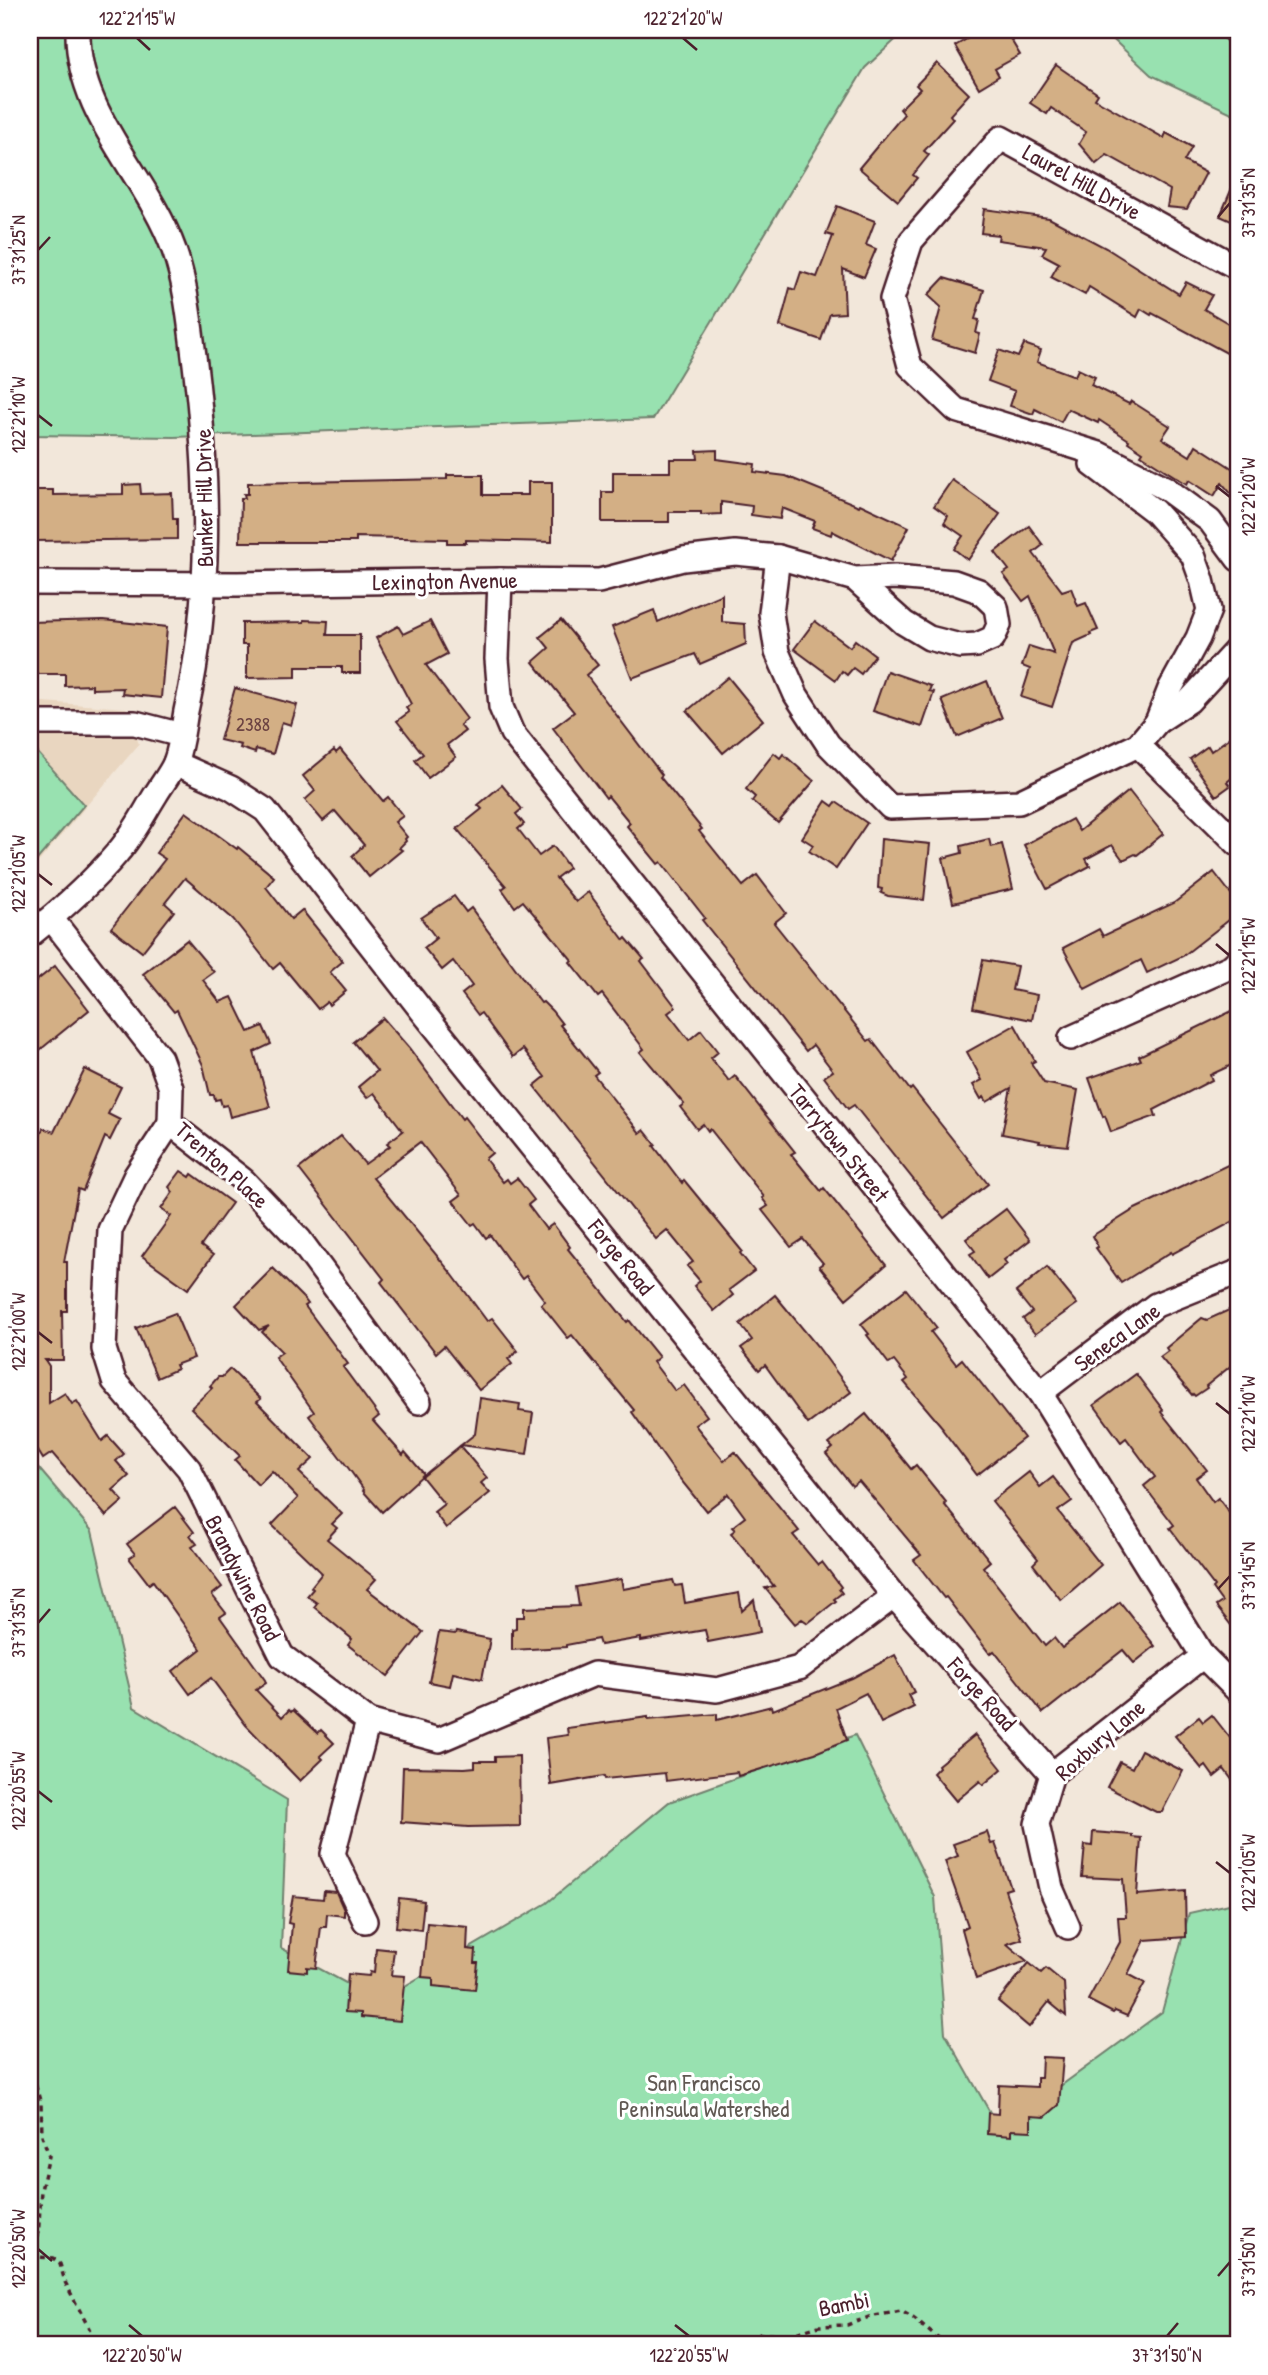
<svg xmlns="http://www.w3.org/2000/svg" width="1268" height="2375" viewBox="0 0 1268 2375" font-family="'Patrick Hand',sans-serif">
<rect width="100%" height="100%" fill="#f2e7da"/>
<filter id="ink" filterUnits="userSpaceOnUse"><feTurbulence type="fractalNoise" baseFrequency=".0143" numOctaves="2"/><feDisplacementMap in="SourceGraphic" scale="14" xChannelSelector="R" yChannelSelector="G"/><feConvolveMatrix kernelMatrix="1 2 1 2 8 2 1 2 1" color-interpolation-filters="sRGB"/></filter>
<g filter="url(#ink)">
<!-- built -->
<polygon fill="#e9d6c0" points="30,701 126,708 139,744 30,872"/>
<!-- green -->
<g fill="#98e1b0" stroke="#71806e" stroke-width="2">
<polygon points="30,30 906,30 865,68 653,419 174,437 30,435"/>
<polygon points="1103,30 1238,30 1238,116 1151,75"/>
<polygon points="30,744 84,805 30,868"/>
<polygon points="30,1458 92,1531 134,1707 287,1800 281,1948 379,2001 547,1903 669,1802 855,1735 935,1897 945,2033 1000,2130 1162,2012 1189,1913 1238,1902 1238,2345 30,2345"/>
</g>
<!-- building -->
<g fill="#d3af85" stroke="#4a1f2b" stroke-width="2">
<polygon points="982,30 1005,30 1020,55 995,69 999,76 979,88 955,46"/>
<polygon points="937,63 969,94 950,115 953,119 924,151 929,155 913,175 917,178 898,201 859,168 904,114 900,109 920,89 916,85"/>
<polygon points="1056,65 1098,94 1095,99 1164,138 1166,133 1192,147 1184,161 1206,173 1187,209 1167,207 1170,190 1107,155 1096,164 1079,144 1086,132 1051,108 1047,114 1030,103"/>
<polygon points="1238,174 1238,224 1220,216"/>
<polygon points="837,206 875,221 866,245 876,249 864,277 843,269 845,313 830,314 821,340 780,326 790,288 795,290 801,272 817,277 833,236 826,234"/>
<polygon points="984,209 1049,218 1106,248 1179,294 1186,282 1212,295 1204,309 1238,329 1238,359 1152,313 1151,315 1141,309 1137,317 1089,287 1085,295 1051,277 1059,263 1042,254 1046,247 998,240 999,235 981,233"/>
<polygon points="944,278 984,290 975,319 979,320 976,333 980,334 975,353 932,340 941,307 928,295"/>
<polygon points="1024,344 1041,350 1037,362 1075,376 1078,369 1095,377 1091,385 1129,404 1131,401 1170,426 1162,438 1190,456 1196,445 1238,472 1238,502 1222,483 1214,496 1189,480 1187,484 1141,455 1143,452 1128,442 1129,440 1099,420 1098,423 1068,409 1061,422 1035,409 1033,414 1010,406 1015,391 988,381 999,350 1018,357"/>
<polygon points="717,450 717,459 755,464 754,472 786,476 859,506 860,504 909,527 891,561 832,531 831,535 812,528 815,521 782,508 780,519 751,515 752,506 721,502 721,514 701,515 701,512 669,512 669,522 602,522 602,492 613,492 613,472 670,472 670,459 698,459 697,451"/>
<polygon points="447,475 483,475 483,495 528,495 528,482 552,482 552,542 466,540 466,543 447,543 447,539 356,537 356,542 240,542 241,498 245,498 244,494 248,494 248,483 447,479"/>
<polygon points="952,480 1000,514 968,560 954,549 963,536 944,523 948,516 934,506"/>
<polygon points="140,484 141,494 172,493 173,519 177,519 177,539 35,541 35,527 30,527 30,494 34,494 34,490 53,490 53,495 123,494 123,485"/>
<polygon points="1029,526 1043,545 1033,553 1062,591 1071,588 1078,606 1086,603 1098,630 1090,633 1091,635 1073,643 1052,707 1021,697 1030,669 1022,666 1029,646 1054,654 1030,596 1023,601 1003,574 1009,570 995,552"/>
<polygon points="722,594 722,622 745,624 746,644 700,664 695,654 632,678 612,627 654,610 658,622"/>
<polygon points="103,620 167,627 161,698 122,694 123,688 92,689 92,685 65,686 65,674 34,674 34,668 30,668 30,622"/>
<polygon points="304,620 328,621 327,635 360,635 360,673 342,673 342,667 296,667 296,677 247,678 247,645 242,645 242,623 304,622"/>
<polygon points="561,620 598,665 586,675 662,775 660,777 702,829 699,831 743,886 757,875 786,913 774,923 868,1041 871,1039 910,1090 912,1088 988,1184 944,1218 854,1105 848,1109 824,1077 833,1071 813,1045 806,1051 702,920 705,918 661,862 658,864 627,826 630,823 608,796 606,798 553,728 574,712 533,662 549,648 540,637"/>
<polygon points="430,621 447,654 426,665 467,719 460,725 465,731 447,745 456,757 428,778 415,760 423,754 397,721 409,712 406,708 411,704 376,638 398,626 403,634"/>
<polygon points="815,621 850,647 855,640 875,655 861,674 853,668 847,675 842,671 836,680 794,649"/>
<polygon points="887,671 931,686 929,691 934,692 922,727 873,711"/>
<polygon points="728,677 763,720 723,753 687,711"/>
<polygon points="987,681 1002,718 957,737 942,700"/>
<polygon points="235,688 297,705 291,725 282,722 273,754 256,749 255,753 240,748 241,745 220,740"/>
<polygon points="1238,732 1238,773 1227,782 1230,786 1216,796 1190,759 1208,746 1211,751"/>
<polygon points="340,749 383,801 388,797 403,816 395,822 407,837 405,839 406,841 399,848 402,850 369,877 352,856 364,845 335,811 323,821 305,800 315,791 303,776 334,750 336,753"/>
<polygon points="774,753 780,758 783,754 814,781 778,823 752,801 755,797 746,789"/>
<polygon points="502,785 522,809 516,814 524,824 518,829 539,856 553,846 569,868 556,878 576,902 588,892 624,940 626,938 644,959 641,961 676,1007 668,1013 689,1040 701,1030 718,1052 711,1058 729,1081 735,1076 795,1152 791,1154 821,1191 824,1188 886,1265 846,1299 819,1266 823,1263 803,1239 791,1247 762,1210 768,1206 762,1198 764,1197 710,1129 708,1131 703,1124 697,1129 680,1107 684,1104 640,1052 644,1049 602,994 598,997 570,962 572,960 523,901 515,907 502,889 506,886 457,829 482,809 478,805"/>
<polygon points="1129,791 1163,834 1137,855 1135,854 1123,860 1112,845 1086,859 1090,866 1047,889 1024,845 1072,819 1079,831"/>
<polygon points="826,801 833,806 836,802 867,823 836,869 809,851 813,845 802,838"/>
<polygon points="186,812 237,849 238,847 274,877 266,887 291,919 302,910 343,961 330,972 346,991 329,1005 327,1002 318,1009 280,963 273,969 233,919 185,878 165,903 174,911 142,952 111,928 165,859 156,853"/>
<polygon points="881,839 930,844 924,900 888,896 881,893 882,889 878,888"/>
<polygon points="989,839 991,847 1002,844 1013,889 953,903 943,858 962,853 961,846"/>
<polygon points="1214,872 1238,903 1238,913 1183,956 1147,973 1141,960 1085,989 1063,948 1099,929 1103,936 1174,903"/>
<polygon points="454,896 466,912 471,908 541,1003 543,1002 552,1011 562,1024 560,1025 598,1072 594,1075 640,1133 644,1130 656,1145 654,1146 682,1183 684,1180 742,1251 740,1253 754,1271 729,1290 733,1295 714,1311 694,1286 700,1281 687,1266 693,1262 667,1230 656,1239 534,1086 545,1077 523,1049 513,1057 481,1013 478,1015 462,994 472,986 453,961 442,970 424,948 436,938 421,918"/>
<polygon points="187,940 214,972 203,980 220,1002 232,997 249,1032 263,1026 271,1044 254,1052 270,1107 230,1117 227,1105 222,1106 220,1099 215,1100 214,1095 210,1095 203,1065 177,1010 174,1012 143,974"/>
<polygon points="983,960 1017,966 1012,990 1037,995 1032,1020 973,1008"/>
<polygon points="55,966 89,1010 30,1058 30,986"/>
<polygon points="1238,1008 1238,1062 1210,1075 1212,1080 1154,1110 1156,1116 1111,1132 1105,1116 1103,1117 1089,1078 1141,1060 1139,1056"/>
<polygon points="383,1018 409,1048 462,1119 464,1117 492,1153 485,1159 503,1182 507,1179 510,1183 517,1178 534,1200 528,1205 546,1229 553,1224 570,1247 568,1249 627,1322 629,1320 659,1357 653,1362 675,1391 684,1385 707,1416 695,1425 724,1461 735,1452 799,1531 793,1535 818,1565 822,1562 841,1587 839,1589 842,1593 834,1599 836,1601 808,1623 802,1619 795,1624 765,1588 774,1586 731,1533 735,1530 732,1527 745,1517 728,1494 706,1511 676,1474 632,1412 634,1410 572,1335 568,1338 541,1304 545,1301 526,1276 522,1279 490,1235 486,1238 475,1223 472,1225 453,1201 461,1195 420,1142 373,1178 452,1274 487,1321 492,1318 518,1351 508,1359 512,1364 479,1390 444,1346 436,1353 381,1282 384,1279 299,1169 341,1136 365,1164 390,1146 387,1143 403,1131 374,1093 367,1098 358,1087 377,1071 353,1042"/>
<polygon points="1015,1025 1035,1061 1031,1063 1044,1083 1078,1090 1068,1146 1039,1143 1040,1141 1002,1134 1011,1088 987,1102 984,1097 981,1099 973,1085 982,1080 967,1052"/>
<polygon points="85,1069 121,1087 108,1114 120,1120 110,1140 105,1137 83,1191 78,1189 64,1262 67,1262 67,1311 62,1311 63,1360 45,1360 49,1366 49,1403 65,1393 72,1404 77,1401 102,1441 108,1436 124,1454 116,1461 129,1476 113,1490 123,1501 106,1516 52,1453 43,1459 30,1438 30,1149 34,1151 43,1128 54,1132"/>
<polygon points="1238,1160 1238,1219 1172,1254 1171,1252 1121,1283 1096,1248 1098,1247 1092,1236 1135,1209"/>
<polygon points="181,1171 190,1177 192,1174 232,1203 201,1246 213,1255 188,1289 142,1256 171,1216 161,1209 173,1192 169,1187"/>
<polygon points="1006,1209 1030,1240 1004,1260 1007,1264 988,1279 970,1254 975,1251 966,1239"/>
<polygon points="1047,1267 1077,1304 1035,1334 1023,1319 1032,1312 1016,1292"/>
<polygon points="273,1268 305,1300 308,1304 305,1306 348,1364 343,1367 379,1416 373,1421 403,1455 405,1452 424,1474 382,1512 363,1491 364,1490 349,1469 309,1416 314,1412 275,1357 282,1352 262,1332 269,1326 259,1330 236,1305"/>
<polygon points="906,1289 937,1328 931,1332 956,1364 962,1359 1024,1438 977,1475 942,1429 943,1428 904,1382 908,1379 894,1361 889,1364 867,1335 869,1334 861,1324"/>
<polygon points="775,1295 818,1347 851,1392 808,1424 765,1365 759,1370 741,1348 752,1340 740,1324"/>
<polygon points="1238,1306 1238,1360 1206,1386 1207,1388 1195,1396 1193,1394 1192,1395 1160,1357 1168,1351 1166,1348 1202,1318 1207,1320"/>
<polygon points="175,1313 194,1358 175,1365 177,1369 157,1378 136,1328"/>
<polygon points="230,1369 261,1399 257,1402 313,1459 299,1472 342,1514 332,1524 337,1528 327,1539 376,1579 367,1589 423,1632 388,1676 348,1645 352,1639 314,1607 317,1603 307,1596 313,1589 311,1587 322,1573 272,1525 298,1498 272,1471 258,1485 235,1460 240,1456 191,1408 212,1388 210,1386 218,1377 222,1377"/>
<polygon points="1136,1374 1163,1410 1161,1412 1207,1470 1196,1478 1213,1502 1218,1498 1233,1518 1231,1520 1238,1529 1238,1634 1216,1606 1222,1602 1212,1588 1214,1586 1170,1528 1174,1525 1144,1486 1155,1477 1126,1438 1121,1442 1094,1405"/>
<polygon points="480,1398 520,1404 519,1411 533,1413 527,1454 461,1445 475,1434"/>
<polygon points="866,1414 911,1469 916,1465 946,1502 944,1504 990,1561 983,1567 1045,1646 1054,1638 1062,1648 1120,1602 1155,1646 1134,1663 1123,1650 1043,1713 994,1651 990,1654 946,1597 944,1598 914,1560 921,1555 859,1481 852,1486 826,1454 833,1448 829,1444"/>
<polygon points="460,1446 487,1478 481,1483 490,1493 446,1528 434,1512 444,1504 422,1477"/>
<polygon points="1029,1472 1040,1487 1053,1477 1072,1501 1058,1511 1101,1565 1061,1600 1033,1564 1038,1559 992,1501"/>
<polygon points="175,1507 194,1532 190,1535 197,1544 192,1547 222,1587 212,1595 226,1613 220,1617 265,1680 266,1683 256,1690 282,1717 289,1710 291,1712 293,1710 318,1733 321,1730 334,1743 320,1756 323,1759 300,1781 246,1725 211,1678 190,1694 173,1671 201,1649 153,1581 149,1584 129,1558 135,1554 127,1544"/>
<polygon points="621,1579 623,1589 673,1580 675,1586 682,1585 685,1603 739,1593 742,1611 754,1600 760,1632 708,1642 705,1630 641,1641 641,1638 600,1645 598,1639 566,1645 566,1647 512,1650 512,1629 516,1628 516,1617 524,1617 524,1608 579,1606 576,1587"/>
<polygon points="439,1632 455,1634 456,1632 490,1639 482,1679 453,1673 450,1686 429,1682"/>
<polygon points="895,1655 914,1692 908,1695 914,1707 881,1723 866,1693 836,1708 847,1740 815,1753 738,1776 737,1772 666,1781 665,1773 605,1779 604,1776 551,1785 546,1738 568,1735 567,1728 648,1717 648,1720 717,1714 717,1720 772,1706 773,1710 852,1678"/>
<polygon points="1212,1715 1238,1748 1238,1788 1224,1769 1214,1777 1206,1766 1202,1769 1175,1736 1199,1717 1203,1722"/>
<polygon points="975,1735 1002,1769 983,1785 980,1781 956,1801 933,1773 939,1767 938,1765"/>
<polygon points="1141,1750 1183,1771 1162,1812 1156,1812 1107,1787 1120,1762 1132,1768"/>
<polygon points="519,1756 520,1826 468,1827 401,1822 403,1767 465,1768 475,1767 475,1761 495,1761 495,1757"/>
<polygon points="987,1832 991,1844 995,1843 1011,1888 1005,1890 1022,1939 1007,1944 1027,1961 976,1979 962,1929 968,1926 945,1861 958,1856 953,1844"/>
<polygon points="1093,1832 1132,1835 1132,1837 1141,1838 1137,1895 1185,1891 1186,1937 1145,1940 1128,1974 1145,1983 1127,2016 1115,2011 1113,2013 1088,2000 1120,1942 1118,1917 1126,1917 1123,1879 1082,1877 1085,1845 1092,1846"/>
<polygon points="324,1891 336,1892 344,1910 344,1916 327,1914 326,1927 321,1927 316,1968 307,1967 307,1972 288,1970 292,1924 288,1923 293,1896 323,1899"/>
<polygon points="399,1898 424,1901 421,1930 396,1927"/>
<polygon points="427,1923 468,1927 467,1949 476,1950 475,1963 478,1963 475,1990 433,1986 433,1978 422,1977"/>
<polygon points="376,1948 394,1950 391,1975 405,1976 400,2021 361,2017 361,2013 345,2012 348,1974 369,1976 370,1972 374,1973"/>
<polygon points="1029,1963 1041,1973 1046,1968 1064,1983 1066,2016 1049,2002 1029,2027 998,2001"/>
<polygon points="1042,2057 1063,2058 1059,2105 1045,2117 1031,2116 1031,2131 1011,2130 1011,2136 987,2134 988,2113 998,2114 999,2085 1037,2087 1037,2078 1041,2078"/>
</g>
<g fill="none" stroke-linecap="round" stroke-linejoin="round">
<defs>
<g id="minor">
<polyline points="1238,268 1001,138 911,241 892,299 910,366 956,410 1099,454 1165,488 1210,521 1238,559"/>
<polyline points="1092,464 1154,511 1193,555 1202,580 1209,610 1198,638 1170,689 1157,722"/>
<polyline points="778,557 771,613 777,652 796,695 828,744 890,807 1019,802 1138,745 1157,722 1189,701 1238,648"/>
<polyline points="500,580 497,659 501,707 512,733 1040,1393 1203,1656 1238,1691"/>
<polyline points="30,583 237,584 500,580 599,581 683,559 735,553 778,557 855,579 895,577 954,582 979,591 996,607 999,625 993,638 977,645 960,646 929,638 904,623 855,579"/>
<polyline points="30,723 135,723 181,735"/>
<polyline points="1138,745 1238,844"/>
<polyline points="175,763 231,788 265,810 422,1011 894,1596 1052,1774"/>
<polyline points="51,918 160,1058 171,1088 170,1123 243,1180 300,1240 419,1402"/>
<path d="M30,935C61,910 92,883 118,852C133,835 144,813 156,794C162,784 170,774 175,763C181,747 183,728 186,711C212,596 209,480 195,364C190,326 187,287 174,250C147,174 76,115 78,30"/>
<polyline points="1071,1038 1232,966 1238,960"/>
<polyline points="170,1123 136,1175 110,1230 104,1349 114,1381 189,1469 282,1656 368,1721 439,1740 594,1674 717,1690 799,1668 894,1596"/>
<polyline points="1040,1393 1156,1305 1238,1272"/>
<polyline points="365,1921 333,1854 368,1721"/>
<polyline points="1068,1927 1051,1888 1037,1824 1052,1774 1203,1656"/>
</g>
</defs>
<!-- minor casing -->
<use href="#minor" stroke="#4a1f2b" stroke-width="28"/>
<!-- path -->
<g stroke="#4a1f2b" stroke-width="3.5" stroke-dasharray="5 5" stroke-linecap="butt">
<polyline points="1218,30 1238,54"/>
<polyline points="30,2066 41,2104 42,2135 49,2156 41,2190 38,2240 34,2250 37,2257 53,2258 60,2264 65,2282 93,2336 103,2345"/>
<polyline points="658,2345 691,2338 720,2345"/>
<polyline points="741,2345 759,2334 789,2335 819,2326 847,2325 869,2317 901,2311 913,2318 946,2345"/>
</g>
<!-- minor -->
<use href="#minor" stroke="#fff" stroke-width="23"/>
</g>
</g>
<!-- ticks -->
<path fill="none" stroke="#4a1f2b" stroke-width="2.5" d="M137,38L150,50M683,38L697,50M1218,217L1230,203M38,250L50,237M38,415L52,426M1216,486L1230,497M38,874L52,885M1216,944L1230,956M38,1332L52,1343M1216,1403L1230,1414M1218,1589L1230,1576M38,1623L50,1609M38,1791L52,1802M1216,1862L1230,1873M38,2249L52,2261M1218,2276L1230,2262M129,2325L142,2336M675,2325L689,2336M1167,2336L1178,2323"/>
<g text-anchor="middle" stroke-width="6" stroke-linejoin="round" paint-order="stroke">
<!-- number labels -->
<g font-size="19" fill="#6c4342">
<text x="253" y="731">2388</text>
</g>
<!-- street labels -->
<g font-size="23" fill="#4a1f2b" stroke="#fff">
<text transform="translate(1082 182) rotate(29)" y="8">Laurel Hill Drive</text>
<text transform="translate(204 498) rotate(-91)" y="8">Bunker Hill Drive</text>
<text transform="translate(445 581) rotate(-1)" y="8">Lexington Avenue</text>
<text transform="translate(839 1143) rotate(51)" y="8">Tarrytown Street</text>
<text transform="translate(222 1165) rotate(42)" y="8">Trenton Place</text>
<text transform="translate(621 1257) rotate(51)" y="8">Forge Road</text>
<text transform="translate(1117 1337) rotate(-36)" y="8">Seneca Lane</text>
<text transform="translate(243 1578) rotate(63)" y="8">Brandywine Road</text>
<text transform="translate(982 1694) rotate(48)" y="8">Forge Road</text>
<text transform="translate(1100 1740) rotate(-41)" y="8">Roxbury Lane</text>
<text transform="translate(844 2304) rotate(-11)" y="8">Bambi</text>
</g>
<!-- park labels -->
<g font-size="23" fill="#615953" stroke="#fff">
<text x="704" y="2091">San Francisco<tspan x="704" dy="26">Peninsula Watershed</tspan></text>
</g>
</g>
<!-- margin -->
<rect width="1268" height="2375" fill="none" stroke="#fff" stroke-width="77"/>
<rect x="38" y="38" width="1192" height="2298" fill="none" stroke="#4a1f2b" stroke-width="2.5"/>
<g font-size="18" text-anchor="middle" fill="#4a1f2b">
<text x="137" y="25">122°21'15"W</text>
<text x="683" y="25">122°21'20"W</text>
<text transform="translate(1249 203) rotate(-90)" y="6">37°31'35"N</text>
<text transform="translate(19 250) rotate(-90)" y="6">37°31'25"N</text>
<text transform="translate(19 415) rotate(-90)" y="6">122°21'10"W</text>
<text transform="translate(1249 497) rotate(-90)" y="6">122°21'20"W</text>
<text transform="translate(19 874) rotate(-90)" y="6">122°21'05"W</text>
<text transform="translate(1249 956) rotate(-90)" y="6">122°21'15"W</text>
<text transform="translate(19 1332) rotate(-90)" y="6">122°21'00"W</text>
<text transform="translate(1249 1414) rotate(-90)" y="6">122°21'10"W</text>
<text transform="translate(1249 1576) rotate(-90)" y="6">37°31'45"N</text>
<text transform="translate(19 1623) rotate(-90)" y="6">37°31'35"N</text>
<text transform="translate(19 1791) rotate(-90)" y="6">122°20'55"W</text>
<text transform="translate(1249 1873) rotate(-90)" y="6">122°21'05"W</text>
<text transform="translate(19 2249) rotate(-90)" y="6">122°20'50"W</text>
<text transform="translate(1249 2262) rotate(-90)" y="6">37°31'50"N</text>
<text x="142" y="2362">122°20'50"W</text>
<text x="689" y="2362">122°20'55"W</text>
<text x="1167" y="2362">37°31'50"N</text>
</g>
</svg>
